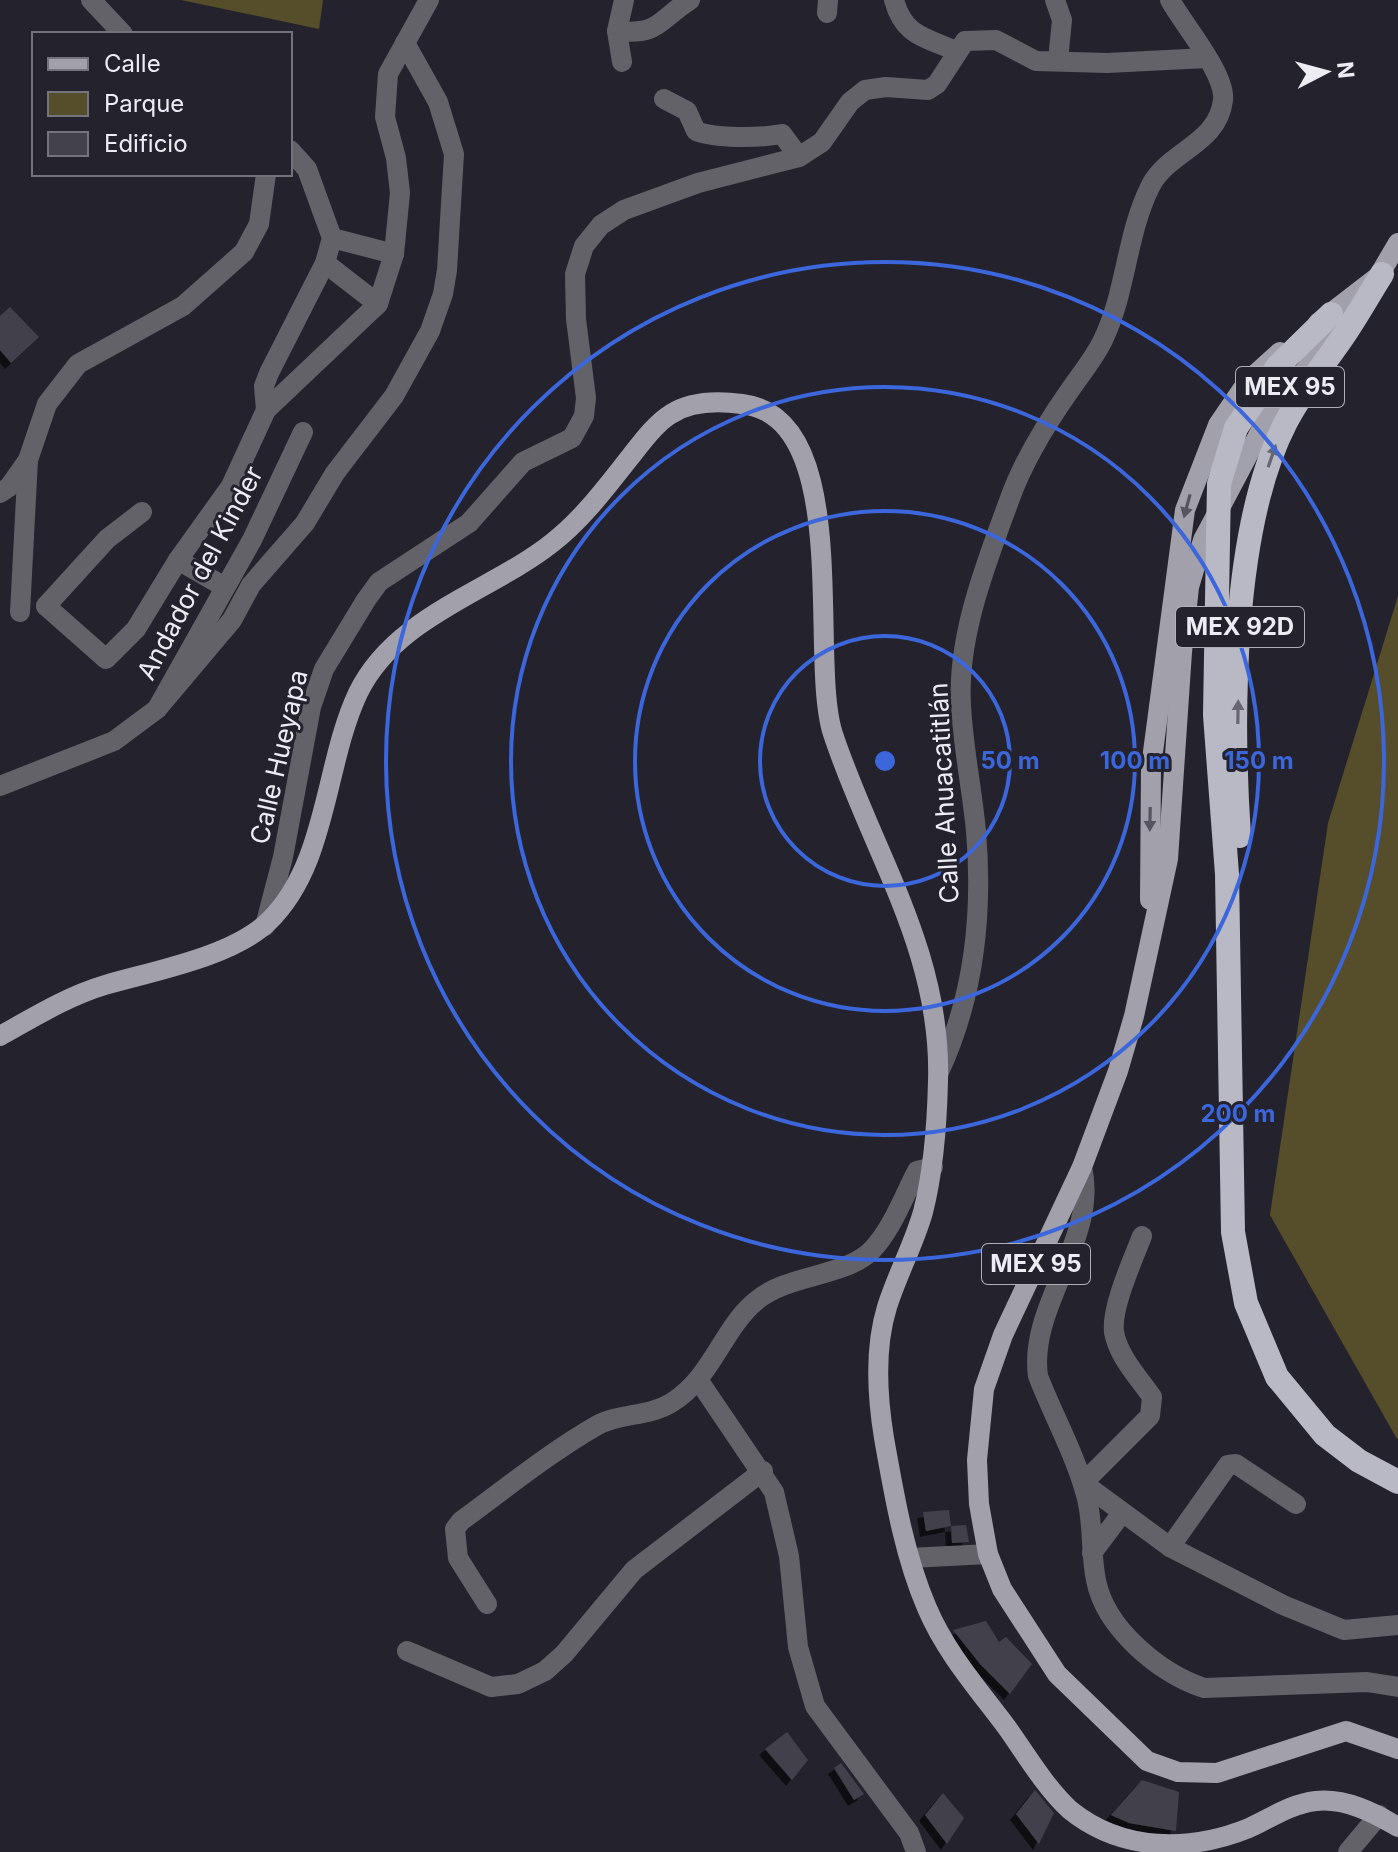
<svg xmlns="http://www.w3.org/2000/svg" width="1398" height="1852" viewBox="0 0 1398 1852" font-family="Inter,sans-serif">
<defs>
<filter id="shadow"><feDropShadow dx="-6" dy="6" stdDeviation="0" flood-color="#0009"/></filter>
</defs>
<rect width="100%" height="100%" fill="#24232d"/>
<!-- green -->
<g fill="#564e2b">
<polygon points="181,0 323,0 319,29"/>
<polygon points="1398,596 1398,1438 1397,1439 1270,1215 1328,823"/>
</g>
<!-- building -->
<g fill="#42414c" filter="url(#shadow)">
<polygon points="10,307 39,337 11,363 0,350 0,316"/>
<polygon points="949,1510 951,1526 926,1531 923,1512"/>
<polygon points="966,1525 969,1542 952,1543 951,1526"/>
<polygon points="986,1621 999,1642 1006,1637 1032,1664 1010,1694 980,1664 953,1630"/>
<polygon points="787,1732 808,1760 792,1780 765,1749"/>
<polygon points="841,1763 864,1794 854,1800 834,1768"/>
<polygon points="1142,1780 1179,1792 1176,1831 1129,1823 1111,1815"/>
<polygon points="1035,1790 1054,1813 1039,1844 1016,1814"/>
<polygon points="943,1793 964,1818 947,1844 925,1815"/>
</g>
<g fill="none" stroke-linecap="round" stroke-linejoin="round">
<!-- minor -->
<g stroke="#636268" stroke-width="20">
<polyline points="91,0 123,34"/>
<path d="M894,0C904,36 924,37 956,51"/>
<polyline points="1055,0 1062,20 1058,60"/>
<polyline points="827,13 828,0"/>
<path d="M617,31C660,35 657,21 690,0"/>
<polyline points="622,62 617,31 624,0"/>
<path d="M664,99L687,111L696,131C716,139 760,138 782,134L799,157"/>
<polyline points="332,238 394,254"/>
<polyline points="325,263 378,304"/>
<polyline points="266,410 264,386 269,373 325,263 332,238 307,169 290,150"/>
<polyline points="0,493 9,487 28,460"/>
<polyline points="178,560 223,586"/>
<polyline points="46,606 106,659 136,629 178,560 231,486 266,410 378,304 394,254 400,193 396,158 385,117 388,74 429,0"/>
<polyline points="46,606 107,539 142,512"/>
<polyline points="20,612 28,460 47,404 78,364 183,306 244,252 259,224 266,174"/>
<polyline points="157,709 232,620 251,585 305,523 335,473 394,396 430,331 443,294 447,270 454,154 438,102 405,43"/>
<polyline points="0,786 114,741 157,709 252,540 303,432"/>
<polyline points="265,926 283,857 311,707 324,669 366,600 379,582 469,523 523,462 572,438 584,416 586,398 576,319 575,274 584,246 601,225 624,210 698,183 799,157 822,142 850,102 865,90 886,87 928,90 937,84 965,41 996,40 1036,61 1107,63 1207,58"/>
<path d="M939,1072C974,997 983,914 976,831C972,789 963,747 961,705C957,636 986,564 1009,501C1023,461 1046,424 1070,390C1081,374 1095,357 1103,340C1127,290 1126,234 1151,185C1170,150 1218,144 1223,100C1226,74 1183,24 1170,0"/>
<path d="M1082,1167C1099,1239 1028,1305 1038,1376C1053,1415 1075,1454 1086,1495C1094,1522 1090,1552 1096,1580C1105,1628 1159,1673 1204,1688L1367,1682L1398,1687"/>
<polyline points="699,1381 774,1492 789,1556 798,1647 815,1706 909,1833 916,1852"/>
<polyline points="1083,1483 1170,1547 1283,1605 1344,1630 1398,1625"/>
<path d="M1083,1483L1150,1416L1152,1397C1139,1378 1118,1356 1114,1332C1111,1307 1133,1260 1142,1236"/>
<polyline points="1170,1547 1228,1465 1236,1464 1296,1504"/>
<polyline points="1092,1553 1122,1513"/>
<polyline points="910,1558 988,1554"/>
<path d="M487,1604L458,1558L455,1529L461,1521C505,1489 549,1453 596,1426C618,1413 648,1417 671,1403C713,1377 722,1329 756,1301C787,1274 846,1277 872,1250C892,1229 904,1196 917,1171L933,1167"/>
<polyline points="407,1651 491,1687 518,1684 545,1671 564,1654 634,1570 763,1471"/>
<polyline points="1348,1852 1379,1815"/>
</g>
<!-- major -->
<g stroke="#a1a0ab" stroke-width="20">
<polyline points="1374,284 1398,243"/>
<polyline points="1318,323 1375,279"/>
<polyline points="1334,334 1268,417 1203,540 1189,587 1182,652 1168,859 1134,1016 1118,1071 1082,1167 1003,1335 984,1389 977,1460 979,1504 988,1554 1002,1589 1057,1674 1147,1761 1178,1772 1217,1773 1346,1731 1398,1749"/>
<polyline points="1150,900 1151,767 1185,510 1218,425 1248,381 1280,352"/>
<path d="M0,1036C34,1017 68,996 105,985C153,971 231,957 268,922C328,864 324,765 358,693C395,616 490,592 552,543C583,519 607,486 631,456C642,442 656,423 671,414C691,401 720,401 742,404C855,417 808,658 833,734C872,852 942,951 938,1081C937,1125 934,1169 923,1212C914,1244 897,1275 887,1307C874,1349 877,1395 884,1438C894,1494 904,1555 927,1608C946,1653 979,1690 1008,1729C1027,1756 1046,1788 1070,1810C1122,1852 1190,1852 1249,1828C1271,1818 1290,1804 1316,1801C1345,1798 1373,1812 1398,1827"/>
</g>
<!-- highway -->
<g stroke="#b9b9c6" stroke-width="24">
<polyline points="1331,314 1278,366 1236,428 1219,484 1215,715 1227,874 1233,1232 1246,1303 1277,1377 1325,1435 1359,1461 1398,1482"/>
<path d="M1239,836C1231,718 1231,528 1286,422C1301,393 1321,368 1340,341C1355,320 1368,296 1382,274"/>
</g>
</g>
<!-- one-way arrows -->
<defs><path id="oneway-solid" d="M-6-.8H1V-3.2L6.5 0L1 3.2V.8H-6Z" transform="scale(2)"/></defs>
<g fill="#676672">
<use href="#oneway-solid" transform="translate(1272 456) rotate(-71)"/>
<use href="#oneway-solid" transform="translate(1238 712) rotate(-89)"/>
</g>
<g fill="#56555f">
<use href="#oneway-solid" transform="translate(1187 506) rotate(105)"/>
<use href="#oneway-solid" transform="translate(1150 819) rotate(91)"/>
</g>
<!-- distance rings -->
<g fill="none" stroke="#3c66dc" stroke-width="4">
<circle cx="885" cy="761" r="125"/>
<circle cx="885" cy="761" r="250"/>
<circle cx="885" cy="761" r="374"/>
<circle cx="885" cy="761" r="499"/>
</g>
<g text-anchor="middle" stroke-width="6" stroke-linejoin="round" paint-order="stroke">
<!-- shield labels -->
<g fill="#24232d" stroke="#b0b0b8" stroke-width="2">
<rect x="1236" y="367" width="108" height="40" rx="6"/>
<rect x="1176" y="607" width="128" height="40" rx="6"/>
<rect x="982" y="1244" width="108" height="40" rx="6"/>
</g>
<g font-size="24" font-weight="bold" fill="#ececf3">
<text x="1290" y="395">MEX 95</text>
<text x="1240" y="635">MEX 92D</text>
<text x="1036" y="1272">MEX 95</text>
</g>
<!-- street labels -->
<g font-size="26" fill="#ececf3" stroke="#24232d">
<text transform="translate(200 573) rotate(-62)" y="9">Andador del Kinder</text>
<text transform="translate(279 757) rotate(-77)" y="9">Calle Hueyapa</text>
<text transform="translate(944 793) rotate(-93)" y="9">Calle Ahuacatitlán</text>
</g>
</g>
<circle cx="885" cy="761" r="12" fill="#3c66dc" stroke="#24232d" stroke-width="4"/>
<g font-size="24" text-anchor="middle" font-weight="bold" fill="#3c66dc" stroke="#24232d" stroke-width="6" stroke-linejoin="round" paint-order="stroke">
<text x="1010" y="769">50 m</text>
<text x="1135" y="769">100 m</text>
<text x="1259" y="769">150 m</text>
<text x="1238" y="1122">200 m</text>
</g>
<!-- legend -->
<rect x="32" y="32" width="260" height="144" fill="#24232d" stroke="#74737c" stroke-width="2"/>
<rect x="48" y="58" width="40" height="12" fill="#a1a0ab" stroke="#74737c" stroke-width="2"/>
<text x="104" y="72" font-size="24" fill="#ececf3">Calle</text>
<rect x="48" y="92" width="40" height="24" fill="#564e2b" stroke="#74737c" stroke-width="2"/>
<text x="104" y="112" font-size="24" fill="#ececf3">Parque</text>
<rect x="48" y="132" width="40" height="24" fill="#42414c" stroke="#74737c" stroke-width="2"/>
<text x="104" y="152" font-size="24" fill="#ececf3">Edificio</text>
<!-- north arrow -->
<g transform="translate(1326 72) rotate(84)" stroke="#24232d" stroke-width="6" paint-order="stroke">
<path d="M0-6L14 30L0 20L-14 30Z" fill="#ececf3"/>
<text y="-12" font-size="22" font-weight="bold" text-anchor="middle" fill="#ececf3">N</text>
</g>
</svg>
